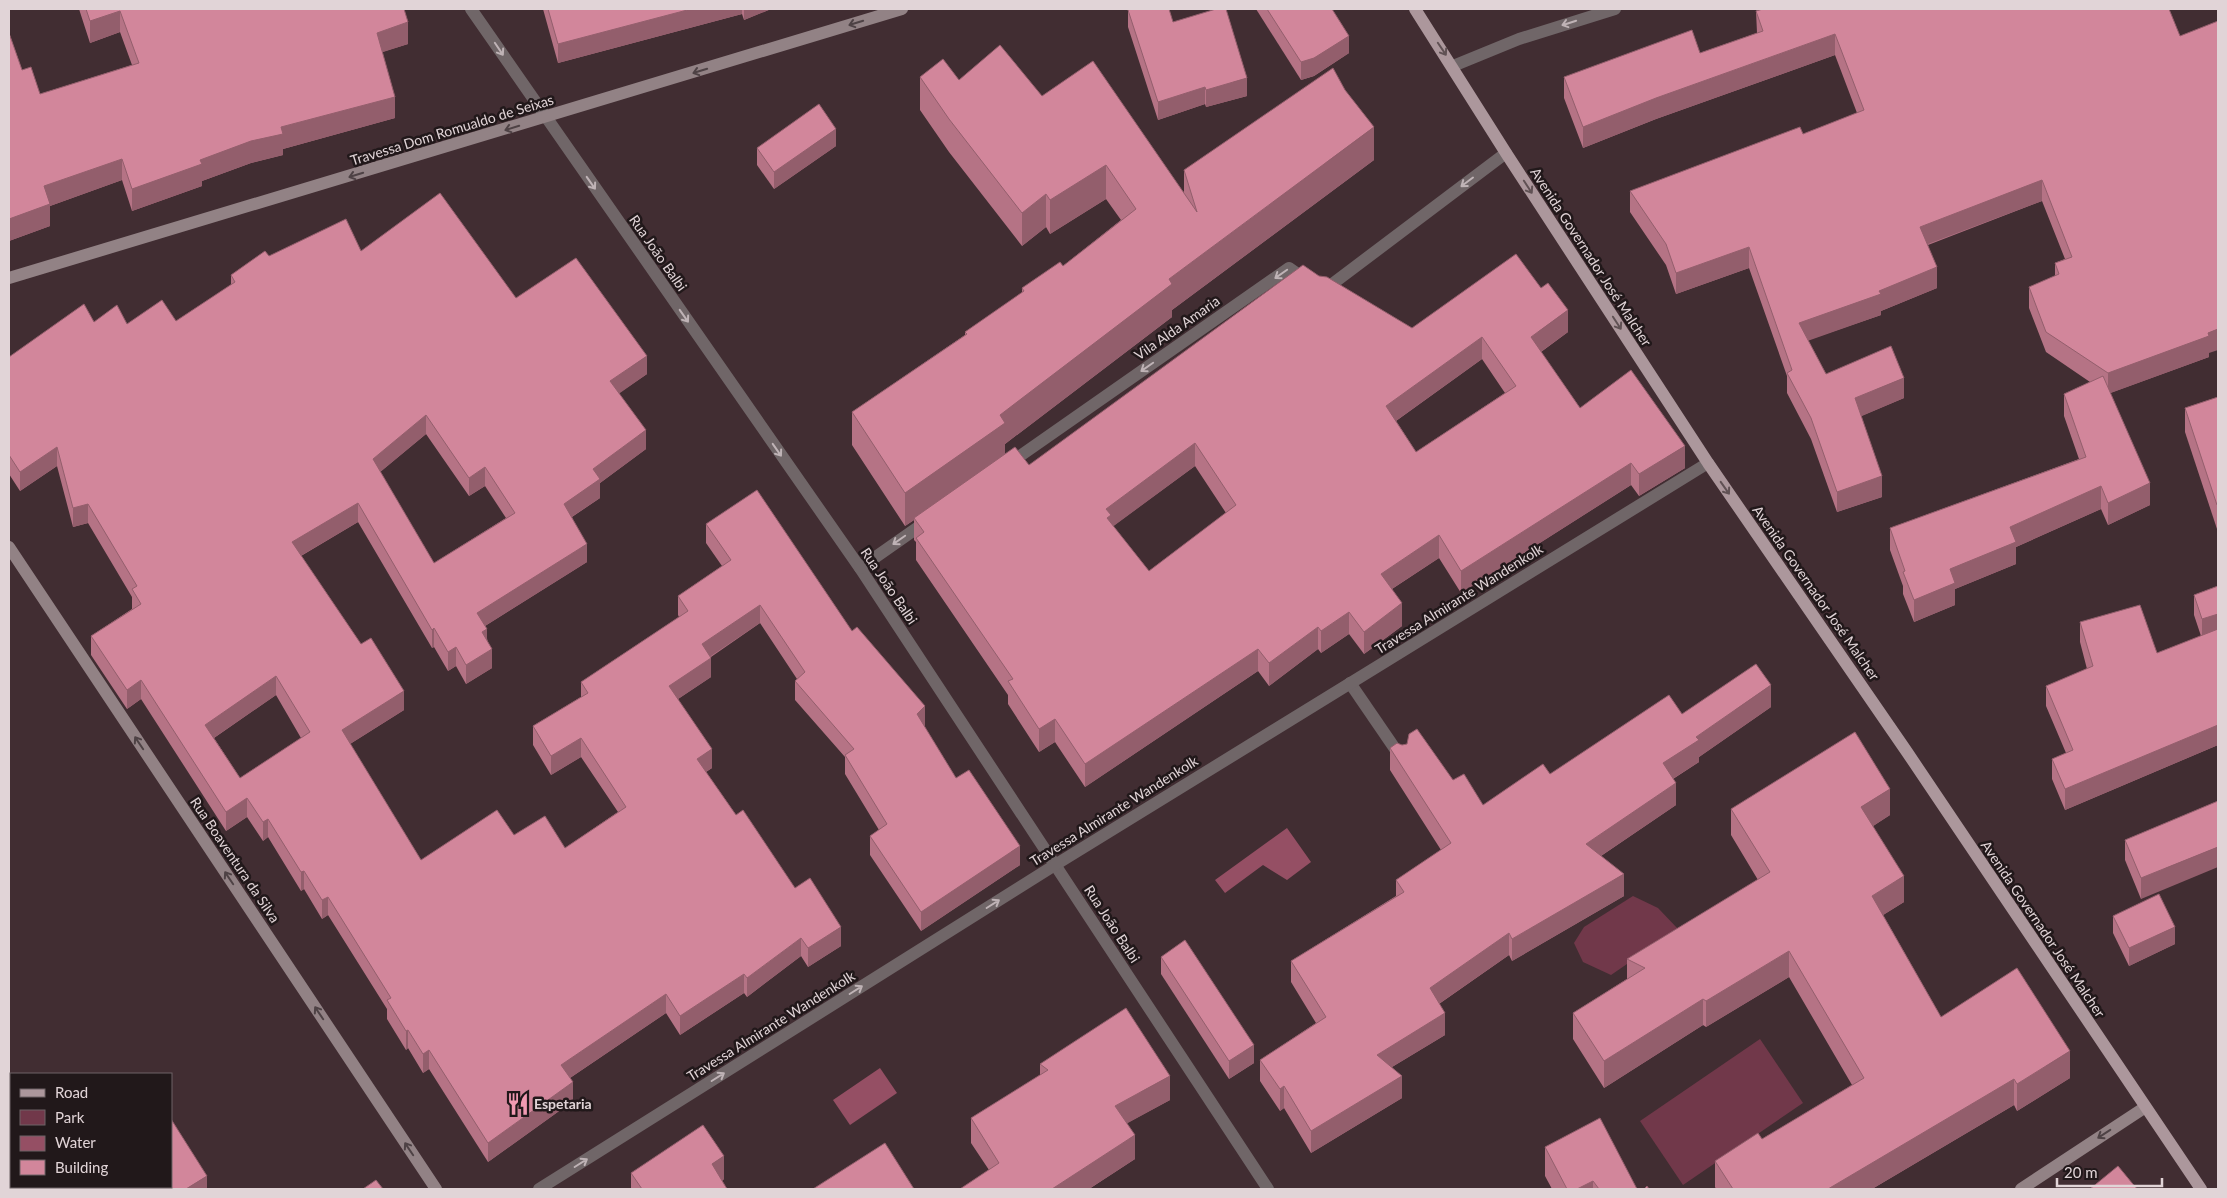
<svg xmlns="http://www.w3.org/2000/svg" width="2227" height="1198" viewBox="0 0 2227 1198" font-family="Lato,sans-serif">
<rect width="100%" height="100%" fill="#412d32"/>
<!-- green -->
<g fill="#71384a">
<polygon points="1633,896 1658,908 1678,929 1611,975 1583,962 1574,943 1584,927"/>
<polygon points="1760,1039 1803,1103 1683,1185 1640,1121"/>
<polygon points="9,1091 11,1092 11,1157 9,1155"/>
</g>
<!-- water -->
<g fill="#954f64">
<polygon points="1287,828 1311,862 1287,880 1263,865 1225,893 1215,880"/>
<polygon points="880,1068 897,1093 850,1125 833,1100"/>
</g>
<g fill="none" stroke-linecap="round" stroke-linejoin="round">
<!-- street -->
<g stroke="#706668" stroke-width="12">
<polyline points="471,9 860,568 1268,1189"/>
<polyline points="1453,66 1519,39 1615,9"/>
<polyline points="1323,291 1506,153"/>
<polyline points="1007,465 1289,268 1306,280"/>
<polyline points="860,568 927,521"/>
<polyline points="1350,683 1402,759"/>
<polyline points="539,1189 1055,865 1708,463"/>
</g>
<!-- secondary -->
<g stroke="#928285" stroke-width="12">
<polyline points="9,278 902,9"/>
<polyline points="9,547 436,1189"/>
<polyline points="2021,1189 2144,1108"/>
</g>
<!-- primary -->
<polyline stroke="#ac979c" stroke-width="12" points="1415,9 1506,153 1708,463 1907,752 2201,1189"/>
</g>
<!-- wall -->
<g fill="#b57385" fill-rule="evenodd">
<polygon points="79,9 404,9 408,44 382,52 395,118 283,149 283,155 251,163 202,181 202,186 132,211 122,180 50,206 50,226 9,241 9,33 22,70 40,94 132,65 120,32 90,43"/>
<polygon points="543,9 771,9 744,20 742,14 558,63"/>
<polygon points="1256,9 1332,9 1349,53 1314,76 1301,80"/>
<polygon points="2169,9 2209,357 2110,393 2150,505 2108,525 2101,509 2016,547 2016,564 1955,589 1955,605 1914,622 1903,594 1903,586 1890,550 1890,528 2079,459 2064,416 2064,394 2090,382 2046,352 2029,308 2029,287 2055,276 2055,263 2065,259 2042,201 1928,245 1937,288 1881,311 1881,315 1808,340 1826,374 1904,398 1861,416 1882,497 1837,512 1811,439 1787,393 1787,376 1749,268 1676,294 1666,265 1630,212 1630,191 1803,134 1857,113 1835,55 1656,119 1583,148 1564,98 1564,77 1700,53 1757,33 1756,11"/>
<polygon points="1128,10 1173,22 1247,96 1206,107 1205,104 1158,120 1128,27"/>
<path d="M920,77L959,80L1042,96L1184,192V170L1374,160L1172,310V317L1005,444V454L1029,465L1319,276L1412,328L1568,332L1541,352L1580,408L1685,468L1639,496L1631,485L1461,593L1439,558L1392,589L1402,626L1364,654L1349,634L1321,653L1318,649L1269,686L1258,671L1085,787L1055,742L1039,752L1008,704V695L916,560V542L914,540V520L905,526L852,445V412L965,335V332L1022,293V288L1063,266L1121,220L1106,199L1050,234L1046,227L1022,246L949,152L920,110ZM1482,359L1505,393L1416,452L1396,421ZM1195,466L1226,513L1149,571L1113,526Z"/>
<polygon points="836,146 774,189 757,165 757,148"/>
<path d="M361,251L516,298L647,374L619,393L646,449L600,483V498L572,517L587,562L485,626L492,668L466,684L456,666L448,671L434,647L432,648L358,522L301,556L404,710L350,744L421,860L514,835L565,848L618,812L581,757L551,775L533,745V726L581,697V682L679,617L678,615V596L722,566L706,543V524L852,631L925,725L924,726L956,778L1020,865L921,931L870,855V836L879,830L845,774V757L795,700V681L797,679L760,623L711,657V677L678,699L712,768L706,772L736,815L841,946L808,967L801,956L747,997L744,993L680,1035L666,1013L570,1078L573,1101L488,1162L429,1069L423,1073L408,1048L406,1050L387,1019V1009L328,915L322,919L304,889L301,891L268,837L263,841L247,817L226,831L141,699L127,709L91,655V636L132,609V597L88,523L73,527L57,466L20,491L9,474V357L94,322L127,324L176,321L231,285V275L269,256ZM426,434L469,496L485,486L506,518L434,563L380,472ZM276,695L301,738L240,778L214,738Z"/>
<polygon points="2218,397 2218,528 2217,529 2185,432 2185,408"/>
<polygon points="2218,586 2218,745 2065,810 2052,779 2052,759 2066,753 2046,706 2046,686 2087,669 2080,642 2080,622 2157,653 2201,636 2194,615 2194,595"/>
<polygon points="1771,707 1699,757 1699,762 1673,779 1676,805 1601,856 1624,896 1512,961 1509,955 1439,1004 1445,1035 1392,1067 1402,1098 1311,1153 1284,1108 1280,1111 1260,1081 1260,1060 1316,1023 1291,982 1291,961 1396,896 1396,880 1441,850 1390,770 1390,748 1453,780 1483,805 1550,774 1682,714"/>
<polygon points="2218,801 2141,899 2125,860 2125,840"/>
<polygon points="1731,809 1890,815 1873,826 1904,902 1883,915 1941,1017 2070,1078 2017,1111 2014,1105 1872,1189 1716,1189 1715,1187 1715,1161 1762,1139 1852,1085 1789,977 1706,1027 1703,1025 1604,1088 1573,1039 1573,1013 1627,979 1627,959 1758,880 1731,835"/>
<polygon points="2113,916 2175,944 2129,966 2113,933"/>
<polygon points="1161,957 1254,1063 1229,1079 1161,974"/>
<polygon points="1040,1064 1170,1100 1127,1123 1135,1159 1089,1189 960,1189 989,1170 971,1143 971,1118 1040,1075"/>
<polygon points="1545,1147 1637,1189 1552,1189 1545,1176"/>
<polygon points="631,1173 724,1179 722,1181 727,1189 631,1189"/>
</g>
<!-- shaded-wall -->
<g fill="#935e6c">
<polygon points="691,9 742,9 742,14 558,63 558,44"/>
<polygon points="744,9 771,9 744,20"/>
<polygon points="120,11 120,32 90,43 90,21"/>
<polygon points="408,22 408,44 377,54 377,33"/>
<polygon points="1835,34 1835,55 1656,119 1583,148 1583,127 1656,98"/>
<polygon points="1349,36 1349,53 1314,76 1301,80 1301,62"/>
<polygon points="1247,78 1247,96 1206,107 1206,90"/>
<polygon points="1205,87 1205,104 1158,120 1158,102"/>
<polygon points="395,97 395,118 283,149 283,155 251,163 202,181 202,186 132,211 132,189 200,160 281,127"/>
<polygon points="1374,127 1374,160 1172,310 1172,317 1005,444 1005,456 914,518 914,520 905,526 905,493 1000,415 1169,279"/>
<polygon points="836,129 836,146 774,189 774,172"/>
<polygon points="122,159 122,180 50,206 50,226 9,241 9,219 44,186"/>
<polygon points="1106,165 1106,199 1050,234 1050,200"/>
<polygon points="2042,180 2042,201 1920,247 1920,227"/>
<polygon points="1046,194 1046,227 1022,246 1022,213"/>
<polygon points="1749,247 1749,268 1676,294 1676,273"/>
<polygon points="1937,267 1937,288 1881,311 1881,315 1799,344 1799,323"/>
<polygon points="1568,310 1568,332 1531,359 1531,337"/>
<polygon points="2218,329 2218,350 2209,353 2209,357 2108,394 2108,373"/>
<polygon points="1482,337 1482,359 1386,428 1386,406"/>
<polygon points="647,356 647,374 610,400 610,381"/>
<polygon points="1904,378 1904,398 1855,419 1855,398"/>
<polygon points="426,415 426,434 373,478 373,459"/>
<polygon points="646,430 646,449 600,483 600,498 564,522 564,504 593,469"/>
<polygon points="1195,443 1195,466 1111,528 1107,541 1106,509"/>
<polygon points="1685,446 1685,468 1639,496 1639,474"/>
<polygon points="57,447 57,466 20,491 20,472"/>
<polygon points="1631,463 1631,485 1461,593 1461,571"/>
<polygon points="485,467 485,486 469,496 469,478"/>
<polygon points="1882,476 1882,497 1837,512 1837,492"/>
<polygon points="2150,483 2150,505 2108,525 2108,503"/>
<polygon points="2101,486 2101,509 2016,547 2016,564 1955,589 1955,605 1914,622 1914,600 1950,569 2010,527"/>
<polygon points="358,503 358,522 292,561 292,542"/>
<polygon points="88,504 88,523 73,527 73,508"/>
<polygon points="2218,504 2218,528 2217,529 2217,505"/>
<polygon points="1439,535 1439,558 1381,596 1381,574"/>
<polygon points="587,544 587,562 477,631 477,613"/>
<polygon points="1402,603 1402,626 1364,654 1364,632"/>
<polygon points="760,605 760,623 702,662 702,644"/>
<polygon points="1349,612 1349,634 1321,653 1321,631"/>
<polygon points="2218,614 2218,634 2202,639 2202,619"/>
<polygon points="1318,627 1318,649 1269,686 1269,663"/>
<polygon points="434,628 434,647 432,648 432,630"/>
<polygon points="487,629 487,648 482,632"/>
<polygon points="456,647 456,666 448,671 448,652"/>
<polygon points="492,649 492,668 466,684 466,665"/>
<polygon points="1258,649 1258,671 1085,787 1085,764"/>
<polygon points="711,658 711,677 669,705 669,686"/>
<polygon points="276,676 276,695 205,744 205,725"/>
<polygon points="141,680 141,699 127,709 127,690"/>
<polygon points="1771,685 1771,707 1699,757 1699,762 1663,785 1663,763 1696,737"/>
<polygon points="404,691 404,710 342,749 342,730"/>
<polygon points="925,706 925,725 917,732 917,714"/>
<polygon points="1055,719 1055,742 1039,752 1039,729"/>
<polygon points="2218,725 2218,745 2065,810 2065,789"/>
<polygon points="581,738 581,757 551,775 551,756"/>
<polygon points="712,749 712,768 697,777 697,759"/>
<polygon points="1676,783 1676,805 1586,866 1586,844"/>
<polygon points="1890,789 1890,815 1861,834 1861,807"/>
<polygon points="247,798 247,817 226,831 226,812"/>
<polygon points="268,819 268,837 263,841 263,822"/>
<polygon points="1020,846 1020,865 921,931 921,912"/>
<polygon points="2218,847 2218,867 2141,899 2141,878"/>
<polygon points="304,871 304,889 301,891 301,872"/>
<polygon points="1624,874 1624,896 1512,961 1512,939"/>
<polygon points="1904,876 1904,902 1872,922 1872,896"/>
<polygon points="328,897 328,915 322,919 322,900"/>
<polygon points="841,927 841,946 808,967 808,948"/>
<polygon points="2175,927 2175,944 2129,966 2129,948"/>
<polygon points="1509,933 1509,955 1430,1010 1430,988"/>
<polygon points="801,938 801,956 747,997 747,978"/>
<polygon points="1789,951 1789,977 1706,1027 1706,1001"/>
<polygon points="744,974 744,993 680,1035 680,1016"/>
<polygon points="666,994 666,1013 561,1084 561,1065"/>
<polygon points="1703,999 1703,1025 1604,1088 1604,1061"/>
<polygon points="1445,1013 1445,1035 1377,1076 1377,1055"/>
<polygon points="408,1030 408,1048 406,1050 406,1031"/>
<polygon points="1254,1045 1254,1063 1229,1079 1229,1061"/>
<polygon points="429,1050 429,1069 423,1073 423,1054"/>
<polygon points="2070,1051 2070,1078 2017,1111 2017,1084"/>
<polygon points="1170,1076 1170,1100 1115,1130 1115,1106"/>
<polygon points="1402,1076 1402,1098 1311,1153 1311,1131"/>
<polygon points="2014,1079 2014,1105 1872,1189 1828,1189"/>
<polygon points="573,1082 573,1101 488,1162 488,1143"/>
<polygon points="1284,1086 1284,1108 1280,1111 1280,1089"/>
<polygon points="1135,1135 1135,1159 1089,1189 1052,1189"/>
<polygon points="724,1156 724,1179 712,1187 712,1164"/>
<polygon points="207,1176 207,1189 186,1189"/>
<polygon points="1593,1181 1593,1189 1577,1189"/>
</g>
<!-- building -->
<g fill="#d2869b" stroke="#935e6c" fill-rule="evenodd">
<polygon points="86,9 404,9 408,22 377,33 395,97 281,127 283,134 251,141 200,160 202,164 132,189 122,159 44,186 50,204 9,219 9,33 22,70 31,67 40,94 139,63 120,11 90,21"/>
<polygon points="548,9 691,9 558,44"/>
<polygon points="1132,9 1169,9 1173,22 1216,9 1226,9 1247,78 1206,90 1205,87 1158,102 1128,10"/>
<polygon points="1267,9 1332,9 1349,36 1314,58 1301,62"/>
<polygon points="1763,9 2169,9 2180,36 2218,21 2218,329 2208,333 2209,336 2108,373 2046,332 2029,287 2059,274 2055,263 2072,257 2042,180 1920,227 1937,267 1879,291 1881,294 1799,323 1826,374 1891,346 1904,378 1855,398 1882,476 1837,492 1811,418 1787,373 1792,370 1749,247 1676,273 1666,244 1630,191 1800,127 1803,134 1864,110 1835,34 1656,98 1583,127 1564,77 1692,30 1700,53 1763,31 1756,11"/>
<polygon points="1000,45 1042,96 1093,61 1197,212 1184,170 1333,68 1345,90 1374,127 1169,279 1172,284 1000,415 1005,423 905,493 852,412 967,334 965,332 1024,291 1022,288 1060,262 1063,266 1136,209 1106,165 1050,200 1046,194 1022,213 949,119 920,77 943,59 959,80"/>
<polygon points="819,104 836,129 774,172 757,148"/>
<path d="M440,193L516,298L576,258L647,356L610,381L646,430L593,469L600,479L564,504L587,544L477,613L487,629L482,632L492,649L466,665L456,647L448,652L434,628L432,630L358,503L292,542L361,644L371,638L404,691L342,730L421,860L497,810L514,835L545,816L565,848L626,807L581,738L551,756L533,726L588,693L581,682L688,611L678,596L731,560L706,524L757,490L852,631L857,627L925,706L917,714L956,778L969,770L1020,846L921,912L870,836L887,824L845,755L854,749L795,681L805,672L760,605L702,644L711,658L669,686L712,749L697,759L736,815L743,810L795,888L810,878L841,927L808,948L801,938L747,978L744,974L680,1016L666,994L561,1065L573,1082L488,1143L429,1050L423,1054L408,1030L406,1031L387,1000L391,998L328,897L322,900L304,871L301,872L268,819L263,822L247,798L226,812L141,680L127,690L91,636L141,604L132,589L137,586L88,504L73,508L57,447L20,472L9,455V357L84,304L94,322L117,305L127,324L162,300L176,321L235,282L231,275L265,251L269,256L346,219L361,251ZM426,415L469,478L485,467L515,513L434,563L373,459ZM276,676L310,732L240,778L205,725Z"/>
<path d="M1516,254L1541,288L1548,283L1568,310L1531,337L1580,408L1631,370L1685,446L1639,474L1631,463L1461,571L1439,535L1381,574L1402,603L1364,632L1349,612L1321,631L1318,627L1269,663L1258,649L1085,764L1055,719L1039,729L1008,681L1013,679L916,538L924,532L914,518L1015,447L1029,465L1303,265L1319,276L1327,277L1412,328ZM1482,337L1516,386L1416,452L1386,406ZM1195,443L1236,505L1149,571L1107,518L1111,515L1106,509Z"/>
<polygon points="2103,376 2150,483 2108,503 2101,486 2010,527 2016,542 1950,569 1955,583 1914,600 1903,572 1905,571 1890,528 2086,457 2064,394"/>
<polygon points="2218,397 2218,504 2217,505 2185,408"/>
<polygon points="2218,586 2218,614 2202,619 2194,595"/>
<polygon points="2140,605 2157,653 2218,629 2218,725 2065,789 2052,759 2073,750 2046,686 2093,666 2080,622"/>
<polygon points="1756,664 1771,685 1696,737 1699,740 1663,763 1676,783 1586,844 1624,874 1512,939 1509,933 1430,988 1445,1013 1377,1055 1402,1076 1311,1131 1284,1086 1280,1089 1260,1060 1326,1017 1291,961 1404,892 1396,880 1451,843 1390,748 1397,743 1402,745 1407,744 1409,734 1417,729 1453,780 1464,774 1483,805 1543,764 1550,774 1669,695 1682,714"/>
<polygon points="1855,732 1890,789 1861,807 1904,876 1872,896 1941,1017 2017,968 2070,1051 2017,1084 2014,1079 1828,1189 1733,1189 1715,1161 1758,1133 1762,1139 1864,1078 1789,951 1706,1001 1703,999 1604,1061 1573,1013 1645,968 1627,959 1770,872 1731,809"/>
<polygon points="2218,801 2218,847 2141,878 2125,840"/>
<polygon points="2159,894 2175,927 2129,948 2113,916"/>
<polygon points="1185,940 1254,1045 1229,1061 1161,957"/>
<polygon points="1126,1008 1170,1076 1115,1106 1135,1135 1052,1189 960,1189 999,1163 971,1118 1048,1070 1040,1064"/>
<polygon points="1600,1118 1637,1189 1599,1189 1593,1181 1577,1189 1567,1189 1545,1147"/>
<polygon points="171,1119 207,1176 186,1189 122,1189 126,1187 171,1187"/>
<polygon points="703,1125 724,1156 712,1164 727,1189 642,1189 631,1173"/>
<polygon points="885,1143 914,1189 813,1189"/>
<polygon points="11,1161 11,1187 53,1187 54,1189 9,1189 9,1163"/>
<polygon points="2118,1166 2137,1189 2090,1189"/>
<polygon points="376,1180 383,1189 363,1189"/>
<polygon points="1647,1186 1649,1189 1644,1189"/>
</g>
<!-- one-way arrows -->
<defs><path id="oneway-shaft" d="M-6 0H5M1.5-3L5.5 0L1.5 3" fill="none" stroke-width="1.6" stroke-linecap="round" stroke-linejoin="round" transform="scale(1.25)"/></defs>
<g stroke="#4e4245">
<use href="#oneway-shaft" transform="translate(856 23) rotate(163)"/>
<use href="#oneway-shaft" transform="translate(700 71) rotate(163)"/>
<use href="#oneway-shaft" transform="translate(512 128) rotate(163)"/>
<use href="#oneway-shaft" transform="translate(356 175) rotate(163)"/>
<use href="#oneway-shaft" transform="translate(139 743) rotate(-124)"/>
<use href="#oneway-shaft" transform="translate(229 878) rotate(-124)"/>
<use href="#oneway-shaft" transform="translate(319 1013) rotate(-124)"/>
<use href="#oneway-shaft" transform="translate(2104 1134) rotate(147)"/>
<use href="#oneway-shaft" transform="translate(409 1149) rotate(-124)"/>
</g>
<g stroke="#bfb3b6">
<use href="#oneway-shaft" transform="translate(1569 23) rotate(162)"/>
<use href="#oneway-shaft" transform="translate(499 49) rotate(56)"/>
<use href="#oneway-shaft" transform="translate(1467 182) rotate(143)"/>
<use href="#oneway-shaft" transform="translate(591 183) rotate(55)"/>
<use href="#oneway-shaft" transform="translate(1281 274) rotate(145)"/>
<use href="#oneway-shaft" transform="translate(684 316) rotate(55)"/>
<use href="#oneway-shaft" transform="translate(1147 367) rotate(145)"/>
<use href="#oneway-shaft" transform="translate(777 450) rotate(55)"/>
<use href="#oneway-shaft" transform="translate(899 540) rotate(145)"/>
<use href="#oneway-shaft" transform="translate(993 904) rotate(-32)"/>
<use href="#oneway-shaft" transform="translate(856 990) rotate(-32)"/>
<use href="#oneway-shaft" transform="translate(718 1077) rotate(-32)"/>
<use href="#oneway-shaft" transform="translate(581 1163) rotate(-32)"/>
</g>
<g stroke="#605154">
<use href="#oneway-shaft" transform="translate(1442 49) rotate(56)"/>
<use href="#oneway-shaft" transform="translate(1528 187) rotate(57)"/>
<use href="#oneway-shaft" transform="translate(1617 323) rotate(57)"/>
<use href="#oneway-shaft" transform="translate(1725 488) rotate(55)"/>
</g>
<!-- icons -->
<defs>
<symbol id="restaurant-bare" viewBox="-9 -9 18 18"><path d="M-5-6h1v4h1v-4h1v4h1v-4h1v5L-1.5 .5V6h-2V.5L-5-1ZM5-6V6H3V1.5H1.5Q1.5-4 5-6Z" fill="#f19ab2" stroke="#21181a" stroke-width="2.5" paint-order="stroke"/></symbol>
</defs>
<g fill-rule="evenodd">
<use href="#restaurant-bare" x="502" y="1088" width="32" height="32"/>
</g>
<g text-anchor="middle" stroke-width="5" stroke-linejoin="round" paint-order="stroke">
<!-- street labels -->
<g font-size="14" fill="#e1d4d7" stroke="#21181a">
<text transform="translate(452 130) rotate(-17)" y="5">Travessa Dom Romualdo de Seixas</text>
<text transform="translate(658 253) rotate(55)" y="5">Rua João Balbi</text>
<text transform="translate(1591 257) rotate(57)" y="5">Avenida Governador José Malcher</text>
<text transform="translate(1177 328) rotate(-35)" y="5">Vila Alda Amaria</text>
<text transform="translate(889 586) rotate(56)" y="5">Rua João Balbi</text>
<text transform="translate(1816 593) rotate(55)" y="5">Avenida Governador José Malcher</text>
<text transform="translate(1459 599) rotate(-32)" y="5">Travessa Almirante Wandenkolk</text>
<text transform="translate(1114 811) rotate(-32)" y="5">Travessa Almirante Wandenkolk</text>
<text transform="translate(235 860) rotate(56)" y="5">Rua Boaventura da Silva</text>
<text transform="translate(1112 924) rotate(57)" y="5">Rua João Balbi</text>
<text transform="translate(2043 929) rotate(56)" y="5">Avenida Governador José Malcher</text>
<text transform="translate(771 1026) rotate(-32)" y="5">Travessa Almirante Wandenkolk</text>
</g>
<!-- poi labels -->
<g font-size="14" font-weight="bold" fill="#e1d4d7" stroke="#21181a" text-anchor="start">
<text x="534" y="1109">Espetaria</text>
</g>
</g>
<!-- border -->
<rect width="2227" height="1198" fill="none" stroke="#e1d4d7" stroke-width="20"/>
<!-- legend -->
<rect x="10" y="1073" width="162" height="115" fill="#21181a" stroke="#6e6366"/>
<rect x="20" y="1089" width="25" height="8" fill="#ac979c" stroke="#6e6366"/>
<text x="55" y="1098" font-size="15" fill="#e1d4d7">Road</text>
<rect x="20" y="1110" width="25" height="15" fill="#71384a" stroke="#6e6366"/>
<text x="55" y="1123" font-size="15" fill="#e1d4d7">Park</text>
<rect x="20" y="1136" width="25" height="15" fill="#954f64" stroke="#6e6366"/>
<text x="55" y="1148" font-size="15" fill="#e1d4d7">Water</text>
<rect x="20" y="1160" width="25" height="15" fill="#d2869b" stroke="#6e6366"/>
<text x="55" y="1173" font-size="15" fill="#e1d4d7">Building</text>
<!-- scale -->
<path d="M2057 1178v8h105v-8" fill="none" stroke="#e1d4d7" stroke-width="2.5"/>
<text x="2064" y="1178" font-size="15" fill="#e1d4d7" stroke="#21181a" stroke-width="4" paint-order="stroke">20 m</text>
</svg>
